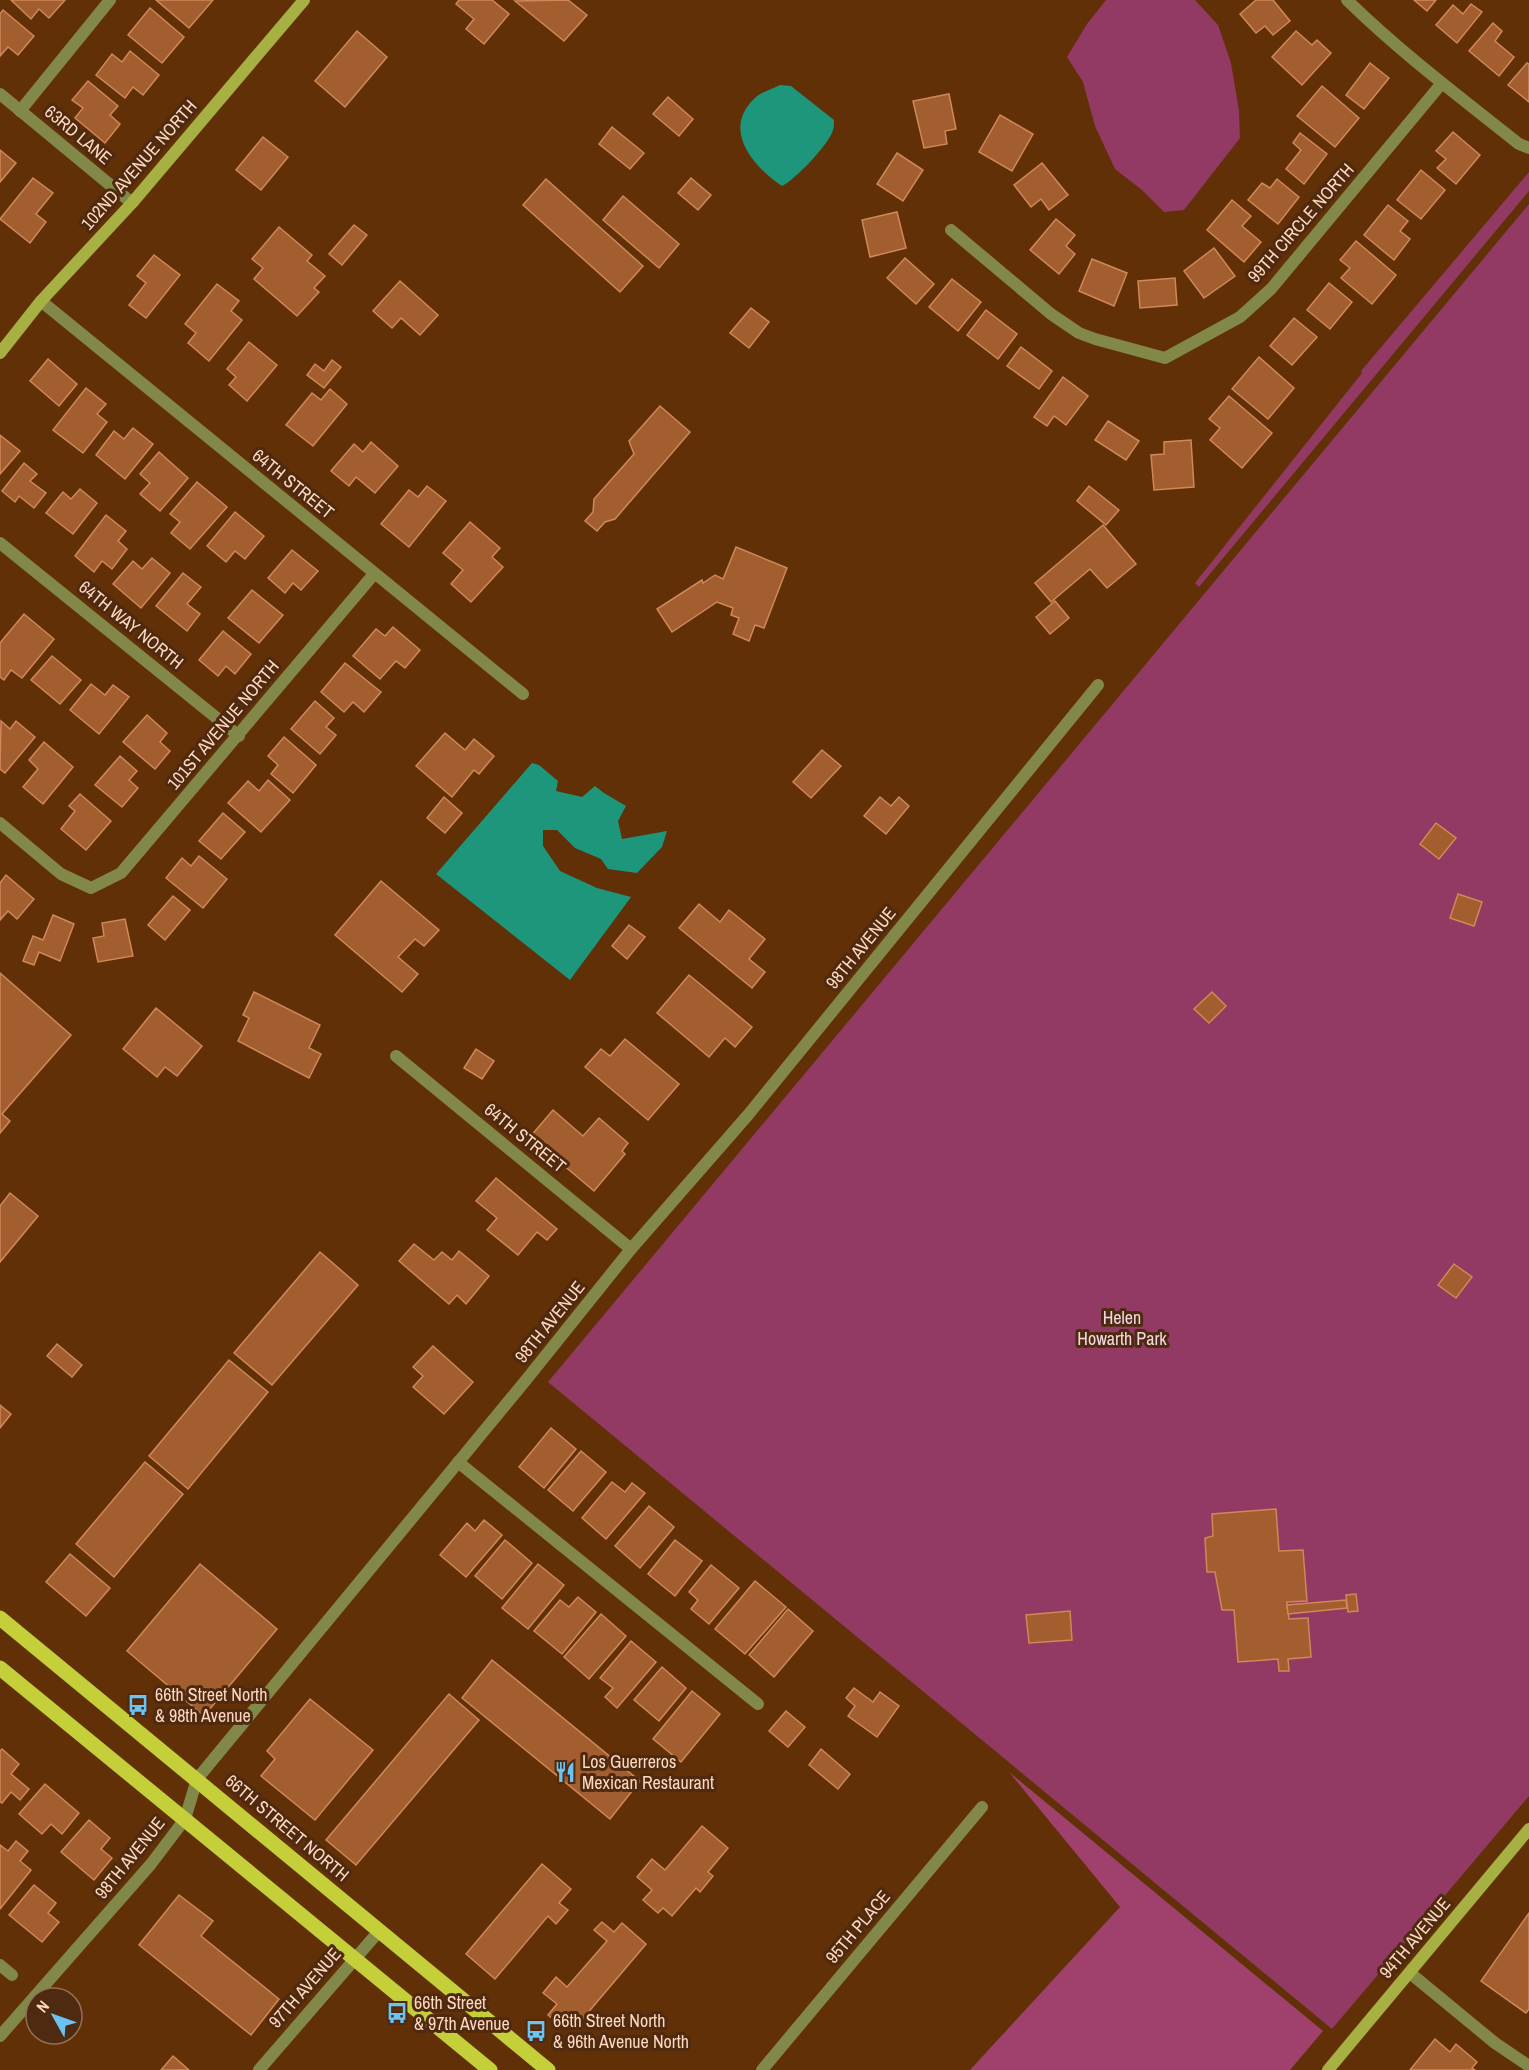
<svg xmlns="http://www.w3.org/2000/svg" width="1529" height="2070" viewBox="0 0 1529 2070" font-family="'Archivo Narrow',sans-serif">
<rect width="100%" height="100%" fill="#613006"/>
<!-- green -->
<g fill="#923a63">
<polygon points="1106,0 1195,0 1218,25 1231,63 1239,111 1240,138 1184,210 1164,212 1142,190 1115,169 1095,126 1083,82 1067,57 1087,24"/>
<polygon points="1529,172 1529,191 1199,587 1195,583 1362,373 1361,371"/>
<polygon points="1529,204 1529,1796 1332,2029 548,1382"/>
</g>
<!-- forest -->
<polygon fill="#a0416d" points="1009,1772 1323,2031 1290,2070 970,2070 1120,1907"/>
<!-- water -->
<g fill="#1d967c">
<path d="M780,85L791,86L834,120C834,123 834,127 833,130C830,143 795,180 782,186C753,167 721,129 755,98C761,92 772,89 780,85Z"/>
<polygon points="532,763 539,765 558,781 556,791 582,797 595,786 604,793 626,806 618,821 622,839 667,831 662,847 637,873 608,869 601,859 575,848 557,830 543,830 543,846 560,871 597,888 631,897 570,980 436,874"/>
</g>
<!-- building -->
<g fill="#a25e2e" stroke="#d08858" stroke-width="1.5">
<polygon points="11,0 65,0 49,18 39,9 31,19"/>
<polygon points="156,0 213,0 189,28"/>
<polygon points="459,0 492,0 509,14 484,44 466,29 474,19 456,4"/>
<polygon points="568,0 587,15 564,41 515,1"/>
<polygon points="1256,0 1273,0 1290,21 1273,35 1265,26 1256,33 1240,14"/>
<polygon points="1414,0 1436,0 1427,11"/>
<polygon points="1471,4 1482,12 1457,43 1436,25 1453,5 1463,14"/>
<polygon points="150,8 184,37 162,63 128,35"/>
<polygon points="3,10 34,36 18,55 8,47 0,56 0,14"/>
<polygon points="1493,23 1502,31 1495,41 1514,57 1499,76 1469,51"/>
<polygon points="357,31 387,57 345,107 315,81"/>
<polygon points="1296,31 1312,45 1317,40 1331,53 1302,85 1272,57"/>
<polygon points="130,51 159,75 143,95 133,87 125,98 96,75 112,54 122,62"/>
<polygon points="1370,63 1389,78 1364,109 1346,95"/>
<polygon points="1527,63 1529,64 1529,102 1508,85"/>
<polygon points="88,81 118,106 110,115 120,124 105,143 75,118 83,108 72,100"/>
<polygon points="1322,86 1359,118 1335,147 1297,116"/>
<polygon points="949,94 956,129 945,131 947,144 924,148 913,101"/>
<polygon points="668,97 693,119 679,136 653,114"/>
<polygon points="1000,115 1033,134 1012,171 979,152"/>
<polygon points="612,127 644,153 630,169 599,144"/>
<polygon points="1453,132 1480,155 1456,184 1437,168 1446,159 1436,151"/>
<polygon points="1300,133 1327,154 1304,184 1286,169 1301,150 1293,143"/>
<polygon points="263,137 288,157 261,190 236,170"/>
<polygon points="0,150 16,163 0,182"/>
<polygon points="897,153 923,170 903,201 877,184"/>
<polygon points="1042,163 1068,195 1049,210 1041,199 1031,207 1014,185"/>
<polygon points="1421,170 1445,190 1421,219 1397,200"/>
<polygon points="33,178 53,193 36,214 46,222 30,243 0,219"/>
<polygon points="691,178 711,195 698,210 678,193"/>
<polygon points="546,179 643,266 620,292 523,205"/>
<polygon points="1277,179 1299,197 1278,224 1248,200 1262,183 1270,188"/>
<polygon points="623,196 679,244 659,268 603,220"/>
<polygon points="1232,200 1251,216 1242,226 1261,242 1244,262 1207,230"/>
<polygon points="1388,205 1408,221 1400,231 1410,239 1394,260 1364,235"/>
<polygon points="897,212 906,248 870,257 862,220"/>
<polygon points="1056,219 1075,235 1066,246 1075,254 1059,274 1030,250"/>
<polygon points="354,225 367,235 342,265 329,254"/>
<polygon points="279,227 312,255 307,261 325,276 314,288 319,292 297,316 254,279 263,268 252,259"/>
<polygon points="1356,241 1396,275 1372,304 1341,278 1350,268 1340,260"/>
<polygon points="1214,248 1235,276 1204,298 1184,271"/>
<polygon points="154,255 180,275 146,318 129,305 146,283 137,276"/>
<polygon points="905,258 934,284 916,304 887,278"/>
<polygon points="1092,259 1127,273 1114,306 1079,291"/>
<polygon points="1175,278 1177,305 1140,308 1138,281"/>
<polygon points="952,279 981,302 958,331 929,307"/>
<polygon points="400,281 438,315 420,335 401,318 392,328 373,311"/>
<polygon points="1329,283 1352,302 1330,329 1307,310"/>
<polygon points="217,284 239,301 231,311 242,320 209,361 188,343 196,333 185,324"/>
<polygon points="751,308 769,322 749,348 730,333"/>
<polygon points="986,310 1017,334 998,359 967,335"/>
<polygon points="1294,318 1317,337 1292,365 1270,346"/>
<polygon points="249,342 277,365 247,401 229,385 236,377 227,369"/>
<polygon points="1021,347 1052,371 1039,389 1007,366"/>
<polygon points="1259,357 1294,388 1268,419 1232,389"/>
<polygon points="48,359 77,384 59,406 30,381"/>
<polygon points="332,360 341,367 324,388 307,375 315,364 324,371"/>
<polygon points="1063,377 1088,396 1066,425 1054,416 1047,426 1034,417"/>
<polygon points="86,388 106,404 97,414 107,422 83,453 53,430"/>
<polygon points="330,389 347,404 313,446 286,425 312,393 321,400"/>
<polygon points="1229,396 1272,433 1242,468 1210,440 1220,428 1209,419"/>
<polygon points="660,406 690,432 615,519 605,522 597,531 585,521 593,512 594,499 634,454 629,441"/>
<polygon points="1108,421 1139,441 1126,460 1095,440"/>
<polygon points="133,428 153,444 125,479 96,455 114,431 124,439"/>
<polygon points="0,435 20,451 0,474"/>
<polygon points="1191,440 1194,487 1154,490 1151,455 1164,454 1164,442"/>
<polygon points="371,442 398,466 375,493 356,477 349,486 331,471 354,444 363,452"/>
<polygon points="159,452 188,478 160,511 140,494 150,483 140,474"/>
<polygon points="24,463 37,474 30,481 46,493 34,508 19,496 15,502 2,491"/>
<polygon points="197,482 227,507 190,549 171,533 180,522 170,514"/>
<polygon points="427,486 446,501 409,547 381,524 409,490 418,497"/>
<polygon points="1089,486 1119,510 1106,525 1077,501"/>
<polygon points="80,489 97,503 73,534 46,513 63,492 71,499"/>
<polygon points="235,512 264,536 245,559 235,551 226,562 207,546"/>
<polygon points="106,515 126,531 118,541 127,549 112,569 102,561 94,572 75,556"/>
<polygon points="470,522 500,548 492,557 503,567 471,602 451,584 463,570 443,553"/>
<polygon points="1103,525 1136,564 1107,588 1090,569 1051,602 1035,583"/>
<polygon points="736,547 787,568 764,628 755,625 749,641 733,634 739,618 731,615 733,608 717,602 672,632 657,609 702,580 703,583 715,575 723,579"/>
<polygon points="292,550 318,571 301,590 293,583 285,593 268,578"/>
<polygon points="152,558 170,573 141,608 113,584 133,561 142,569"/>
<polygon points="183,573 201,587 187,604 200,614 187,631 156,606"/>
<polygon points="252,590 283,615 259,643 228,618"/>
<polygon points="1055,601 1069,618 1050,634 1036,617"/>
<polygon points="24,614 54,639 22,678 11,670 4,680 0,677 0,643"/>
<polygon points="393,627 420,650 405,668 396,661 380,679 353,656 376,629 385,636"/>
<polygon points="223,631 251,654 235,674 226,666 218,676 199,660"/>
<polygon points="52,656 81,680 60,704 31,680"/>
<polygon points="345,663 381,692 364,712 353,702 344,712 321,692"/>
<polygon points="91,684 105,695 113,685 129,697 99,734 70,710"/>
<polygon points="315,701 334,718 326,727 336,735 320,754 291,729"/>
<polygon points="147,715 167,733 160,742 170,751 155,769 123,742"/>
<polygon points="1,721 10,729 16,721 35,737 5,773 0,769"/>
<polygon points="445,733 465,750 474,739 494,756 479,774 474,770 452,797 416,766"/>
<polygon points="284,737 316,765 293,793 271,774 278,765 268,756"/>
<polygon points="44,742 73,767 43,804 23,787 38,769 29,760"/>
<polygon points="822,750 841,766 811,798 793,782"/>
<polygon points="120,756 137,771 129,780 138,788 122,807 95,785"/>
<polygon points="268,780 290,800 261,832 228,803 248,781 259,791"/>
<polygon points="80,794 111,821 86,850 61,829 75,811 69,806"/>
<polygon points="444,797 462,813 445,833 427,818"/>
<polygon points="880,797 891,806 899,797 909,806 886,834 864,816"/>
<polygon points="223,813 245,832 221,859 199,841"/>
<polygon points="1436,823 1456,838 1439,859 1420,844"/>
<polygon points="199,856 227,879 203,908 166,878 182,858 191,866"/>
<polygon points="6,875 34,899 17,919 8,911 0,920 0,883"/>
<polygon points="381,881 439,930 424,946 415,939 398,957 418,974 402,992 335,935"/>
<polygon points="1458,894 1482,902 1474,926 1450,918"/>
<polygon points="173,896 190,910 165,940 148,925"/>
<polygon points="699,904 720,922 729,910 765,939 749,959 765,972 752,988 679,928"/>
<polygon points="53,915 74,924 60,961 39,952 34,965 23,961 33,936 43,940"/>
<polygon points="125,919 133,956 98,962 93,938 104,936 102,923"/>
<polygon points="629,925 645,937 627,959 612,946"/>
<polygon points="0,973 71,1035 2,1114 10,1121 0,1133"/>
<polygon points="689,975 752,1027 735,1047 725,1038 709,1057 657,1013"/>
<polygon points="254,992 320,1025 309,1048 321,1054 309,1078 238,1041 249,1018 243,1015"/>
<polygon points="1212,992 1226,1006 1209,1023 1194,1009"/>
<polygon points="156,1008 202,1046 177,1076 165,1067 157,1077 123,1049"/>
<polygon points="625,1039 679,1084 648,1120 585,1067 601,1049 610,1056"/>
<polygon points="476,1049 494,1061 482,1079 464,1068"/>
<polygon points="553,1110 583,1136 599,1118 628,1143 622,1151 625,1154 594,1191 530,1137"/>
<polygon points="496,1178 557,1229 547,1240 537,1232 518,1255 487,1230 497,1218 476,1201"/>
<polygon points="10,1193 38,1216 0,1262 0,1206"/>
<polygon points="414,1244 434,1260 442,1252 452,1260 459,1251 489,1276 466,1304 457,1295 449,1304 399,1261"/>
<polygon points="320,1252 358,1285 272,1385 234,1353"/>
<polygon points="1454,1264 1472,1277 1456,1298 1438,1285"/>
<polygon points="57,1344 82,1365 72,1377 47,1356"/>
<polygon points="433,1346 473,1382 444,1414 413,1387 423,1376 413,1367"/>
<polygon points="229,1360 268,1392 188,1489 149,1456"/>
<polygon points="0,1405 11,1414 0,1428"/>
<polygon points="551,1428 576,1449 544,1488 519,1467"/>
<polygon points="581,1451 606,1472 573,1511 548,1490"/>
<polygon points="145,1462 183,1494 114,1577 76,1544"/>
<polygon points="612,1482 625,1492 632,1483 645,1493 606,1539 582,1518"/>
<polygon points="649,1506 674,1527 640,1568 615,1546"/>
<polygon points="1276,1509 1279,1551 1303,1550 1307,1601 1287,1602 1287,1605 1289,1619 1308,1618 1311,1657 1288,1659 1289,1671 1279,1671 1278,1659 1238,1662 1234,1610 1222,1610 1215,1572 1207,1572 1205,1538 1213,1536 1212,1514"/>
<polygon points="484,1520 502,1535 466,1577 440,1555 467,1523 475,1531"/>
<polygon points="505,1540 532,1563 502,1599 475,1576"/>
<polygon points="675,1540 702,1561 675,1596 648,1574"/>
<polygon points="70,1554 110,1588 86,1616 46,1582"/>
<polygon points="200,1564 277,1629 204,1716 127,1651"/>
<polygon points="538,1564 564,1585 528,1629 502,1608"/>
<polygon points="711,1565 739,1588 709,1624 691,1609 698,1600 689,1592"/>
<polygon points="755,1581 786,1607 745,1654 715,1629"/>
<polygon points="1356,1594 1358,1611 1348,1612 1346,1595"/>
<polygon points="578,1597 596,1612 562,1654 534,1631 560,1600 569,1607"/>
<polygon points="1346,1600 1347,1608 1288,1614 1287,1605"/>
<polygon points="788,1609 813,1631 774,1677 749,1655"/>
<polygon points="1070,1611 1072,1640 1029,1643 1026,1615"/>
<polygon points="601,1614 626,1636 589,1679 564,1657"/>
<polygon points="631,1641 656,1662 617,1708 605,1697 613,1688 600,1678"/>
<polygon points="492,1660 640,1781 610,1819 462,1698"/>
<polygon points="662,1667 686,1688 659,1721 634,1700"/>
<polygon points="854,1688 873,1702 880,1692 899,1706 877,1737 848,1716 855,1706 846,1698"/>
<polygon points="692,1691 720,1714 681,1762 653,1739"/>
<polygon points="449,1694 479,1720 356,1865 326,1840"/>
<polygon points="310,1699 373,1750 315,1820 261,1776 275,1759 267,1751"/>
<polygon points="786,1711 805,1727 788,1747 769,1731"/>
<polygon points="2,1749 19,1764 11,1774 29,1789 20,1800 11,1792 2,1803 0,1802 0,1751"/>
<polygon points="821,1749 850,1774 838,1789 809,1765"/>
<polygon points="45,1784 79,1813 62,1834 51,1824 42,1834 19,1814"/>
<polygon points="89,1820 110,1838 101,1849 112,1858 94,1880 61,1852"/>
<polygon points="702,1826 728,1848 708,1872 713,1876 700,1892 696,1888 672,1916 663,1908 658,1913 643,1900 652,1890 637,1877 652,1859 665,1870"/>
<polygon points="16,1841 28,1851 20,1861 31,1870 0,1909 0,1845 8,1851"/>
<polygon points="542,1864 571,1889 559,1903 568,1910 556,1924 548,1916 495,1979 466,1954"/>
<polygon points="34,1885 56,1903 48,1913 59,1922 42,1942 9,1915"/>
<polygon points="179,1895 213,1921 201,1936 279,1999 251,2035 139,1945"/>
<polygon points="1529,1913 1529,2009 1526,2013 1481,1981"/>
<polygon points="602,1922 614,1932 622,1923 646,1944 575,2028 566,2021 561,2026 548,2015 557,2004 543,1993 556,1977 567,1987 607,1941 594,1930"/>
<polygon points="1435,2039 1450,2052 1456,2044 1477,2062 1472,2068 1475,2070 1410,2070"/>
<polygon points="173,2056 189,2070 161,2070"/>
</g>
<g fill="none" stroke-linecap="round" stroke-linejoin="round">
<!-- street -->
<g stroke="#828848" stroke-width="12">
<path d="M1347,0C1400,52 1460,97 1519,144L1529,148"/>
<polyline points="0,94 132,203"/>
<polyline points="20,111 110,0"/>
<polyline points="951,230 1051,314 1079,333 1095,339 1165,358 1240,317 1271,289 1442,83"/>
<polyline points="41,301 523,694"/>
<polyline points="0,543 239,736"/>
<polyline points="0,823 61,874 91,888 121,873 374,574"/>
<polyline points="396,1056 631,1249"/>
<polyline points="458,1462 758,1704"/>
<polyline points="0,1965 12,1975"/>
<polyline points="1410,1973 1495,2043 1529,2066"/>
<polyline points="0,2036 151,1864 185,1819 197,1779 526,1380 631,1249 748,1115 1098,685"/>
<polyline points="259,2070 380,1930"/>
<polyline points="762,2070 982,1807"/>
</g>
<!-- secondary -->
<g stroke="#a7b143" stroke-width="12">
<polyline points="0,353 41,301 132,203 304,0"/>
<polyline points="1328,2070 1529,1829"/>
</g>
<!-- primary -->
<g stroke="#c4cf39" stroke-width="15">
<polyline points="0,1618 548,2070"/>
<polyline points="0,1668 490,2070"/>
</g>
</g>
<!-- icons -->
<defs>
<symbol id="bus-bare" viewBox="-9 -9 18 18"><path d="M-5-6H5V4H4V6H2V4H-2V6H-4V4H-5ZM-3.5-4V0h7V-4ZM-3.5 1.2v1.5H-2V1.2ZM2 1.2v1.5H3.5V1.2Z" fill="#6bc3f2" stroke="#4e2a10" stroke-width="2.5" paint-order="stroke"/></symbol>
<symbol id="restaurant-bare" viewBox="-9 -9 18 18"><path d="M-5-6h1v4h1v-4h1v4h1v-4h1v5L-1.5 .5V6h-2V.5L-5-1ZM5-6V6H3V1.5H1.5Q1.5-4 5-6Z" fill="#6bc3f2" stroke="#4e2a10" stroke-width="2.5" paint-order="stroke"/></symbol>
</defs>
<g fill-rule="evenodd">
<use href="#bus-bare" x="123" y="1690" width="30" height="30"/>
<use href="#restaurant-bare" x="550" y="1757" width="30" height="30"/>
<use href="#bus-bare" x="382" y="1998" width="30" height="30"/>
<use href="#bus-bare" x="521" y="2016" width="30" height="30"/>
</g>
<g text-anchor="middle" stroke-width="6" stroke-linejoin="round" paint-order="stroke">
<!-- street labels -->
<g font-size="18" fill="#fed8bf" stroke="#4e2a10">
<text transform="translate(78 135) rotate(40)" y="6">63RD LANE</text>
<text transform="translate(139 165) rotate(-49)" y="6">102ND AVENUE NORTH</text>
<text transform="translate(1301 223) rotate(-49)" y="6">99TH CIRCLE NORTH</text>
<text transform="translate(293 484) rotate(39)" y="6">64TH STREET</text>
<text transform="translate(131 625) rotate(39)" y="6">64TH WAY NORTH</text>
<text transform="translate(223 725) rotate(-50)" y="6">101ST AVENUE NORTH</text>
<text transform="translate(861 948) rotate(-51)" y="6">98TH AVENUE</text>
<text transform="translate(525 1138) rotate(39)" y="6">64TH STREET</text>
<text transform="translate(550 1322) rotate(-51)" y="6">98TH AVENUE</text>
<text transform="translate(287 1828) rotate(40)" y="6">66TH STREET NORTH</text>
<text transform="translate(130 1858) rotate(-51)" y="6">98TH AVENUE</text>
<text transform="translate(858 1927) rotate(-50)" y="6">95TH PLACE</text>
<text transform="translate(1415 1938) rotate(-50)" y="6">94TH AVENUE</text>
<text transform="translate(305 1988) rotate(-49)" y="6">97TH AVENUE</text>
</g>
<!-- park labels -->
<g font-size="18" fill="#f3d8e2" stroke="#4e2a10">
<text x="1122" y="1324">Helen<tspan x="1122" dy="21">Howarth Park</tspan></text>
</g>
<!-- poi labels -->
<g font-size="18" fill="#fed8bf" stroke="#4e2a10" text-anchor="start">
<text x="155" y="1701">66th Street North<tspan x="155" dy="21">&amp; 98th Avenue</tspan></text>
<text x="582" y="1768">Los Guerreros<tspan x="582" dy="21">Mexican Restaurant</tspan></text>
<text x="414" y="2009">66th Street<tspan x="414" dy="21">&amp; 97th Avenue</tspan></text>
<text x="553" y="2027">66th Street North<tspan x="553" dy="21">&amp; 96th Avenue North</tspan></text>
</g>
</g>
<!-- north arrow -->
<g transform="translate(54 2016) rotate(310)"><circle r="28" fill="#4e2a10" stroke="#947056" stroke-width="1.5"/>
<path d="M0-4.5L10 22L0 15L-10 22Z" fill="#6bc3f2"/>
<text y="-9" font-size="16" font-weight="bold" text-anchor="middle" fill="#fed8bf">N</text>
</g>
</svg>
